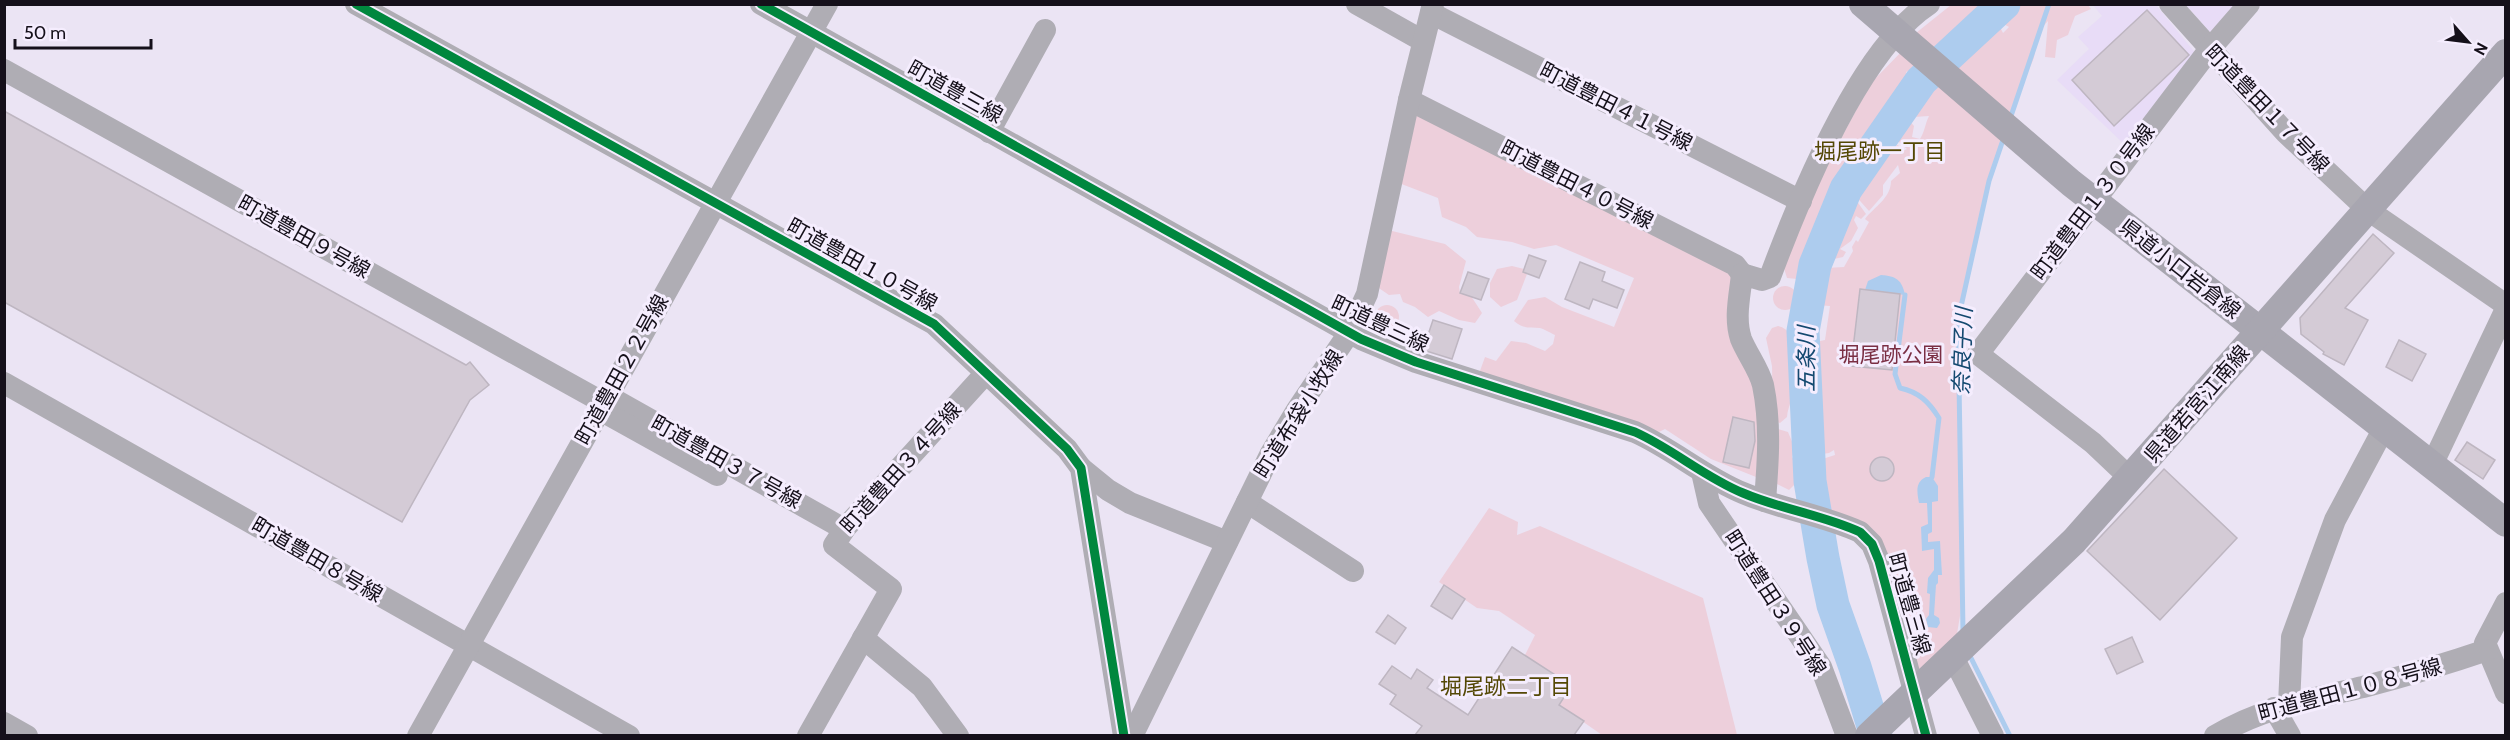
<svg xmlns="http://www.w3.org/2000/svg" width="2510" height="740" viewBox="0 0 2510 740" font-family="Cabin,'Noto Sans JP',sans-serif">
<rect width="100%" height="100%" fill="#ebe4f4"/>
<!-- built -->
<g fill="#e8dcf7">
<polygon points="2093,5 2156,5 2197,55 2125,145 2057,80 2089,49 2078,37 2102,16"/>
<polygon points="2186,5 2235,5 2210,32"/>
</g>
<!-- green -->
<g fill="#edcfdb">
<path d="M1951,5H1996L1959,36L1944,39L1934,59L1906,72L1907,80L1898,100L1890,99C1885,119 1879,136 1863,149L1865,155L1844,179L1841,190L1828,205L1831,214L1820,221C1823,234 1818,243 1807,250L1812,254L1806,275L1797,279L1787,278L1780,255L1816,184L1871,83L1906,47L1911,37Z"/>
<path d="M2013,5H2088L2091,9L2075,16L2068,35L2057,40L2055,58L2045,57L2048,21C2037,31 2037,44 2034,57C2031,67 2024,77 2021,87C2006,129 1991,171 1981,215L1983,217L1976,239L1978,242L1975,246L1958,320V449L1963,567L1960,616L1953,657L1916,692L1879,561L1827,513L1819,502L1823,488L1813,473V462L1835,455L1834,450L1829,453L1816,455L1814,446L1820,433C1815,424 1817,419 1815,410C1811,395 1803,388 1814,373L1809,359L1820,341L1825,340L1830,306L1816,305V282L1811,274L1814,261L1822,256L1819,245L1851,212L1846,205L1856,200L1866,214L1861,219L1856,216L1854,220L1858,228L1851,241L1840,249L1846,252L1843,257L1834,259L1831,253L1826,257V268L1844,267L1853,251L1852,247L1856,240L1858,242L1869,222L1865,219C1874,207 1891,198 1891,181L1900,173L1898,165L1883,185V195L1869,211L1853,193L1861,174L1883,144L1888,148L1898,145L1902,151L1907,149L1898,141H1888L1883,128L1888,122H1896L1906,117L1914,126L1912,137L1920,139C1925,131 1925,124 1929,116L1914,117L1907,111L1916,91L1946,62L1960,40L1985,27L1999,25L2003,33L2009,27L2002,23L2008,8Z"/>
<path d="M1409,100L1729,269L1761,409L1756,477L1711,459L1665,429L1659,432L1476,382L1485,357L1496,361L1511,341L1526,343L1545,351L1553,344L1555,335C1551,333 1544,329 1540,328C1529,327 1523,329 1514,321L1528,300L1545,297L1562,307L1614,327L1634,278L1556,245L1534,249L1512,242L1477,237L1466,227L1442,217L1438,198L1391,180Z"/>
<polygon points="1380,228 1445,244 1466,261 1459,287 1460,293 1471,296 1482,313 1475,323 1459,320 1439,311 1428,317 1415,307 1403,302 1400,294 1389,295 1370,282"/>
<polygon points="1512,266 1524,269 1523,272 1527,274 1517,300 1501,307 1490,297 1490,283 1497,269"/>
<circle cx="1785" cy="298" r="12"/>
<circle cx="1387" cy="317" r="12"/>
<path d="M1778,326C1802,332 1790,361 1789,378L1795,385C1794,397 1788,405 1787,417L1780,423L1773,420L1772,366L1766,338L1772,328Z"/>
<polygon points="1778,429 1788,432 1795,449 1792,457 1802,469 1798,481 1789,490 1777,484"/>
<polygon points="1489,508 1518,522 1517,535 1540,526 1703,598 1737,735 1602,735 1559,705 1568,691 1555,683 1557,676 1525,655 1535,635 1499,611 1477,608 1439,582"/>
</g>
<!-- water -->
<g fill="#adccee">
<path d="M1881,275C1896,276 1902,280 1905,295L1865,290L1868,281Z"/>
<path d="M1926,477H1932L1938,486V501L1932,502V532L1928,534V542L1940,541L1942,575H1938V583L1936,585L1934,615L1939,618L1940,623L1937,628L1928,627L1926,619L1929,615L1930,594L1927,593L1928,578L1934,570V549L1922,551L1921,527L1928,524L1927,503H1919C1917,492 1915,482 1926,477Z"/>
</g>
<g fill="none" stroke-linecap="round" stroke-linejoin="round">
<!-- stream -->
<g stroke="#adccee" stroke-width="5">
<polyline points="2010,119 2049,4"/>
<path d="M1905,295L1895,374L1900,388C1919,392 1929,402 1939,418L1932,477"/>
<polyline points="1963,631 1958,320 1989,181 2004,137"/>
<polyline points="1969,654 2010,736"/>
</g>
<!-- river -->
<polyline stroke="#adccee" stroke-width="33" points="1876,736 1855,667 1833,605 1823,558 1810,481 1803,331 1815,265 1846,189 1921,81 2004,4"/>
</g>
<!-- building -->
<g fill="#d4cbd6" stroke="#beb6c1" stroke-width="1.5">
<polygon points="2147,10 2189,55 2114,126 2072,80"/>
<polygon points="4,111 466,365 470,362 489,385 470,400 402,522 4,302"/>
<polygon points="2373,234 2394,253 2345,308 2368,320 2344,365 2323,354 2324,352 2301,334 2300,318"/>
<polygon points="1529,255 1546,261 1539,278 1523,272"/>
<polygon points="1580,262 1605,272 1602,281 1624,290 1617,308 1593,299 1589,309 1565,299"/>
<polygon points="1468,272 1489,279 1481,300 1460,293"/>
<polygon points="1860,289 1900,294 1892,370 1851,366"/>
<polygon points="1433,320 1462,329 1452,359 1423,350"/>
<polygon points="2399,340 2426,354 2412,381 2386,367"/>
<polygon points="1733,417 1754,422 1755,441 1749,468 1723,462"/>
<polygon points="2467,442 2495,460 2483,479 2455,460"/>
<circle cx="1882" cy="469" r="12"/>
<polygon points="2164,469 2237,538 2160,620 2087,551"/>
<polygon points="1444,585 1465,599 1452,619 1431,606"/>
<polygon points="1388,615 1406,628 1395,644 1376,632"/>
<polygon points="2132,637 2143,662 2117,674 2105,649"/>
<polygon points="1512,647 1557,676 1555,683 1568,691 1559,705 1584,721 1574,735 1415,735 1422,726 1390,704 1396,695 1379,684 1392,666 1411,679 1417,669 1433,680 1427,688 1468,715"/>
</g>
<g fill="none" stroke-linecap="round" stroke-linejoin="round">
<!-- minor -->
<g stroke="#afadb4" stroke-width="22">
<polyline points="356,4 934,324 1067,449 1081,468 1124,736"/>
<path d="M761,4L1361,339L1416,362L1635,432C1673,449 1704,477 1743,493C1780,509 1823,515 1860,532L1872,544L1879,561L1926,736"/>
<polyline points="1357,4 1423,41"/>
<polyline points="2170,4 2285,132 2368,210 2506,305"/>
<polyline points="1431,13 1801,201"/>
<polyline points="4,70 604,403"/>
<polyline points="1409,100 1735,265 1742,274"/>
<polyline points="989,132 1045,30"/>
<polyline points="4,383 629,736"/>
<polyline points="608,396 844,529"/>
<polyline points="600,410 717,475"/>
<polyline points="2432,465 2506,309"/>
<polyline points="1081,468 1108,490 1130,503 1227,542"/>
<polyline points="1702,472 1709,503 1821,667 1847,736"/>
<polyline points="2131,479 2093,443 1978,354 2209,50 2249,4"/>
<path d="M1765,501C1768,462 1771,424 1763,385C1759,369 1747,354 1741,339C1734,318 1740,295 1742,274L1762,280L1770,277C1799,199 1859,50 1929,4"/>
<polyline points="1247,502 1353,571"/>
<polyline points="2506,603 2485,643 2506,693"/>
<polyline points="863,638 922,687 958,736"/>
<polyline points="1953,657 1993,736"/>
<polyline points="2289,705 2292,637 2335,520 2384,428"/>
<polyline points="2274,708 2290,736"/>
<polyline points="4,723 27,736"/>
<polyline points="418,736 827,4"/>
<polyline points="808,736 891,589 834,545 846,527 986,373"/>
<polyline points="1132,736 1270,455 1297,410 1349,333 1367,294 1409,100 1433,4"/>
<path d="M2215,736C2261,708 2312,699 2363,687C2405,676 2446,664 2487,650"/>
</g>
<!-- major -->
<g stroke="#a8a6b0" stroke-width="28">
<polyline points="1863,4 2071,183 2506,523"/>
<polyline points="1869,736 2074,541 2506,53"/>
</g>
<defs>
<g id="cycleway">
<polyline points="356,4 934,324 1067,449 1081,468 1124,736"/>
<path d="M761,4L1361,339L1416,362L1635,432C1673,449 1704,477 1743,493C1780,509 1823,515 1860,532L1872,544L1879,561L1926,736"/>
</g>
</defs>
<!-- cycleway casing -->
<use href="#cycleway" stroke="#f5edfe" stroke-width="13"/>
<!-- cycleway -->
<use href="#cycleway" stroke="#00873e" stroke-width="9"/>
</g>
<g text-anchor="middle" stroke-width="6" stroke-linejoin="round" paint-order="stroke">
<!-- street labels -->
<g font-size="21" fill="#15101a" stroke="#f5edfe">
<text transform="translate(955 92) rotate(29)" y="7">町道豊三線</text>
<text transform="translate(1616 107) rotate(27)" y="7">町道豊田４１号線</text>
<text transform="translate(2267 109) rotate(46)" y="7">町道豊田１７号線</text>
<text transform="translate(1577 185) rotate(27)" y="7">町道豊田４０号線</text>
<text transform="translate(2093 202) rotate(-53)" y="7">町道豊田１３０号線</text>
<text transform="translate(304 237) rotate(29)" y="7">町道豊田９号線</text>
<text transform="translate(862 265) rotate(29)" y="7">町道豊田１０号線</text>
<text transform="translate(2180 269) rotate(38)" y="7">県道小口岩倉線</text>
<text transform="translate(1380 324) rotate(25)" y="7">町道豊三線</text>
<text transform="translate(622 370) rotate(-61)" y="7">町道豊田２２号線</text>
<text transform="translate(2197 404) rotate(-49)" y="7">県道若宮江南線</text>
<text transform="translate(1299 414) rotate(-58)" y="7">町道布袋小牧線</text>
<text transform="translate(726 462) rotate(29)" y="7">町道豊田３７号線</text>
<text transform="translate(901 468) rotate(-48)" y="7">町道豊田３４号線</text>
<text transform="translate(317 560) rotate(30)" y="7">町道豊田８号線</text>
<text transform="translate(1775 603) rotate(57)" y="7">町道豊田３９号線</text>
<text transform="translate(1909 604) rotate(74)" y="7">町道豊三線</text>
<text transform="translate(2350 690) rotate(-15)" y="7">町道豊田１０８号線</text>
</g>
<!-- park labels -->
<g font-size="21" fill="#7a2e43" stroke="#f5edfe">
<text x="1891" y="362">堀尾跡公園</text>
</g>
<!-- neighbourhood labels -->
<g font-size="22" fill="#544805" stroke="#f5edfe">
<text x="1880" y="159">堀尾跡一丁目</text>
<text x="1506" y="694">堀尾跡二丁目</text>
</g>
<!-- water labels -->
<g font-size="22" font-style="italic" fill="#144970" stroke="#f5edfe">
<text transform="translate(1962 351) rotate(-88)" y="8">奈良子川</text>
<text transform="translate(1806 359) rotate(-90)" y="8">五条川</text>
</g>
</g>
<!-- border -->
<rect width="2510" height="740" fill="none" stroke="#15101a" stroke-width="12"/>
<!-- north arrow -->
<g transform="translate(2468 42) rotate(118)" stroke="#f5edfe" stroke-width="4.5" paint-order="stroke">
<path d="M0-4.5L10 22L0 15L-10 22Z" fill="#15101a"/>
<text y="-9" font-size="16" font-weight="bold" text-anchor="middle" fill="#15101a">N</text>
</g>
<!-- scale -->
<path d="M15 39v9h136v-9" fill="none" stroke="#15101a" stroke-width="3"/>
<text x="24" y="39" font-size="18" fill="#15101a" stroke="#f5edfe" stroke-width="4.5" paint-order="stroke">50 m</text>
</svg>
